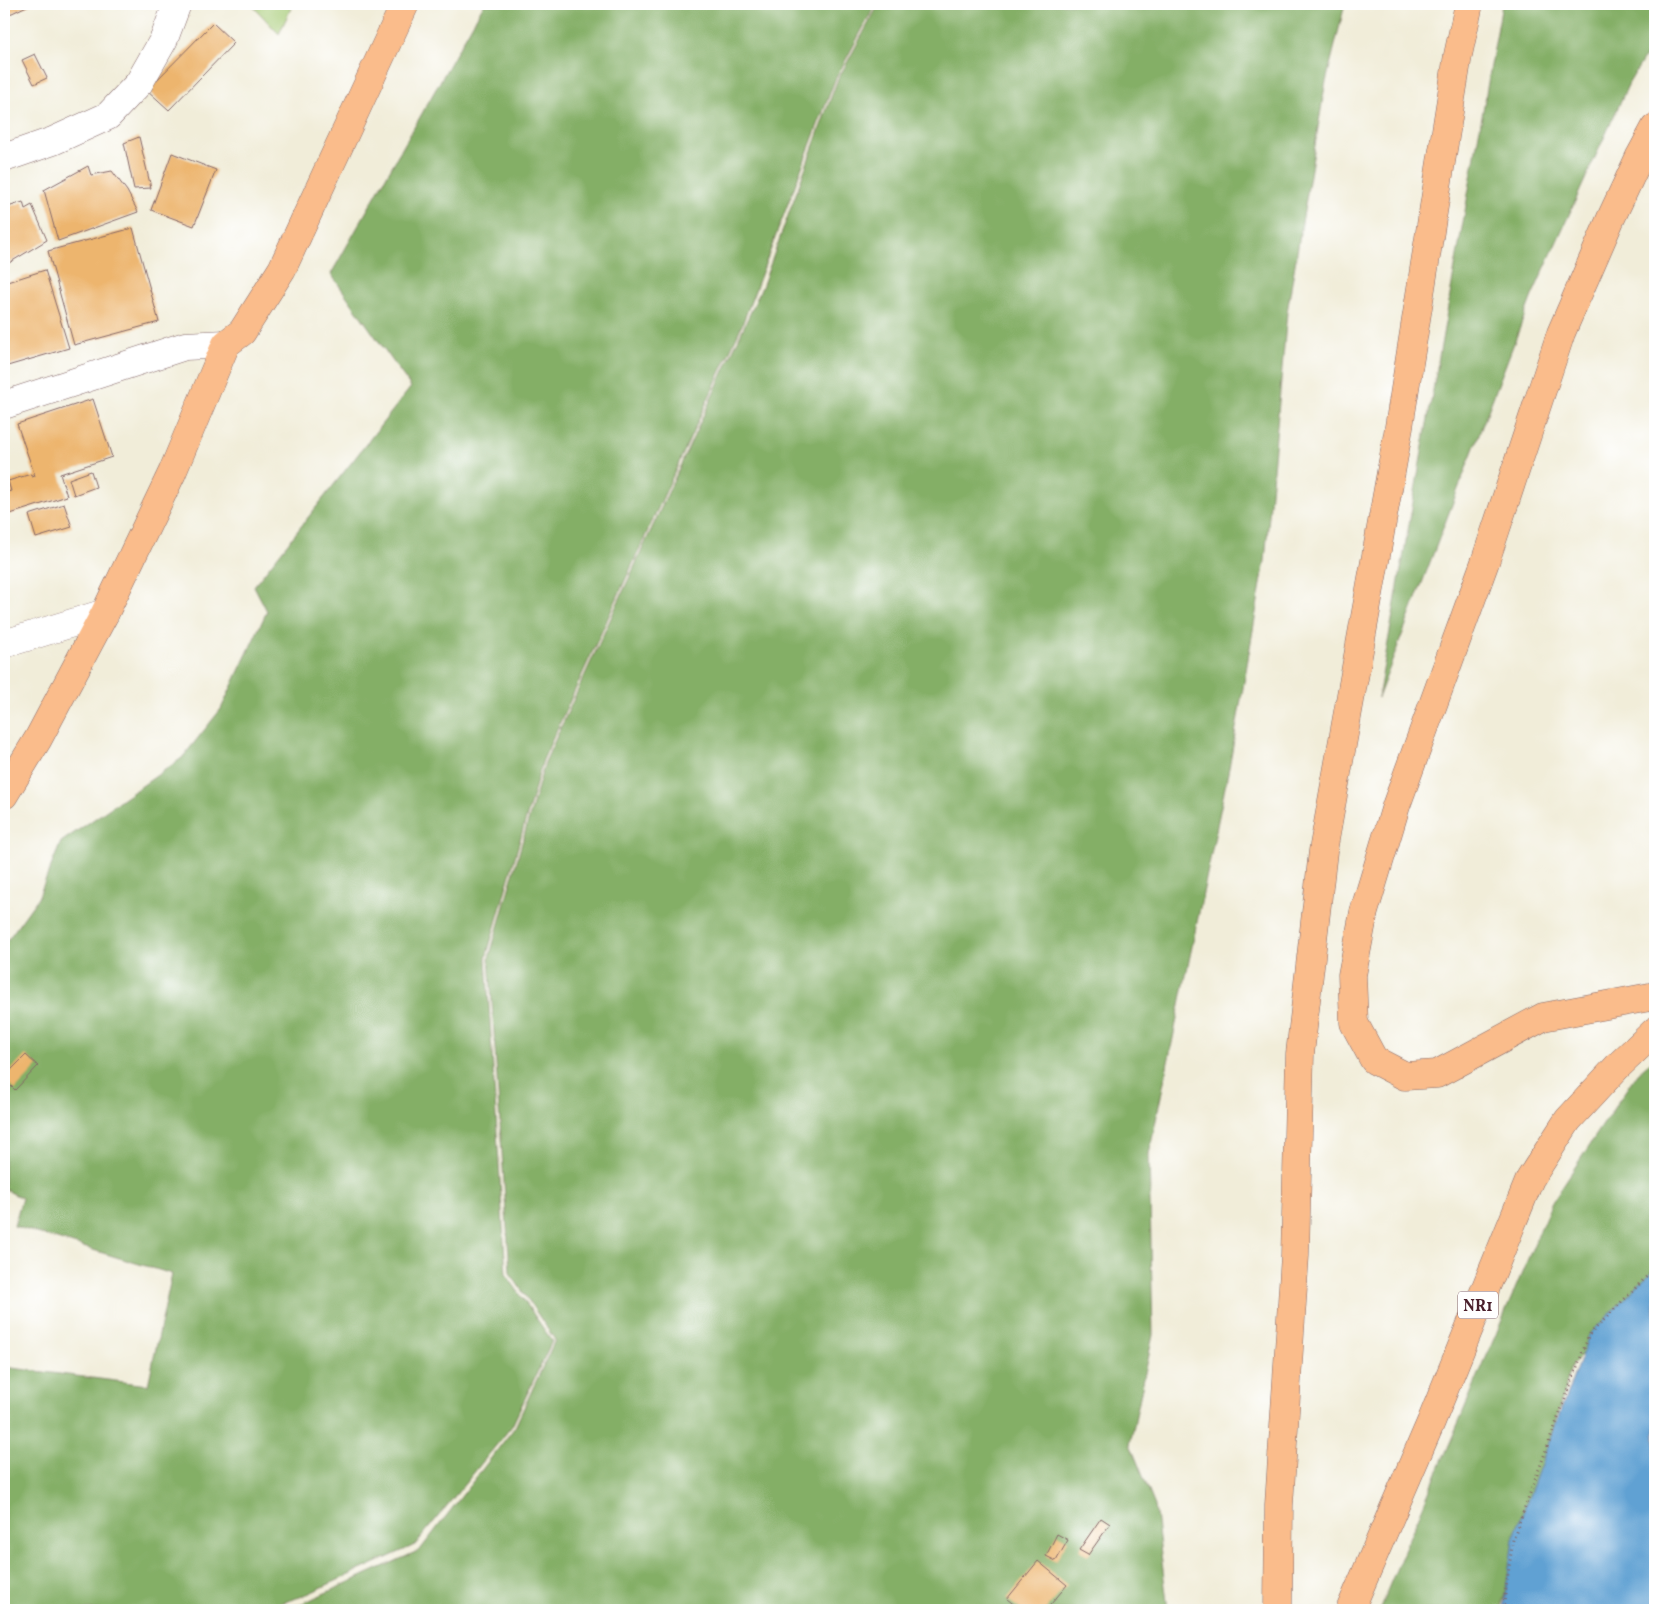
<svg xmlns="http://www.w3.org/2000/svg" width="1659" height="1614" viewBox="0 0 1659 1614" font-family="Vollkorn,serif">
<rect width="100%" height="100%" fill="#fff"/>
<filter id="ink" filterUnits="userSpaceOnUse"><feTurbulence type="fractalNoise" baseFrequency=".02" numOctaves="2"/><feDisplacementMap in="SourceGraphic" scale="10" xChannelSelector="R" yChannelSelector="G"/><feConvolveMatrix kernelMatrix="1 2 1 2 8 2 1 2 1" color-interpolation-filters="sRGB"/></filter>
<filter id="wash" filterUnits="userSpaceOnUse"><feTurbulence type="fractalNoise" baseFrequency=".0096" numOctaves="4" result="noise"/><feDisplacementMap in="SourceGraphic" scale="20" xChannelSelector="R" yChannelSelector="G"/><feGaussianBlur stdDeviation="1.12" result="paint"/><feColorMatrix in="noise" values="0 0 0 0 0 0 0 0 0 0 0 0 0 0 0 0 0 1.4 0 .05"/><feComposite in="paint" operator="in"/></filter>
<g filter="url(#wash)">
<rect width="100%" height="100%" fill="#f1edd9"/>
<!-- green -->
<polygon fill="#a6cb75" stroke="#787550" points="251,4 293,4 279,34"/>
<!-- forest -->
<g fill="#84af66" stroke="#676748">
<polygon points="484,4 876,4 835,80 742,325 543,760 486,958 506,1274 552,1341 512,1426 415,1545 303,1596 260,1610 4,1610 4,1367 148,1385 172,1274 14,1226 22,1198 4,1189 4,945 38,898 61,842 182,758 221,709 267,611 254,586 411,387 331,274"/>
<polygon points="879,4 1345,4 1325,86 1287,312 1265,561 1230,763 1149,1154 1153,1335 1130,1444 1155,1506 1168,1610 281,1610 303,1603 420,1550 515,1427 555,1340 510,1273 489,958 545,762 762,287 837,81"/>
<polygon points="1502,4 1655,4 1655,40 1629,83 1532,296 1378,698"/>
<polygon points="1655,1058 1655,1277 1572,1364 1500,1610 1379,1610 1552,1202 1637,1073"/>
</g>
<!-- water -->
<polygon fill="#60a1d3" stroke="#55607f" points="1655,1268 1655,1610 1503,1610 1513,1539 1589,1335"/>
<g id="blocks">
<!-- building -->
<g fill="#edb56e">
<polygon points="5,4 31,4 10,14"/>
<polygon points="213,23 234,43 169,110 147,90"/>
<polygon points="35,54 47,78 34,84 22,60"/>
<polygon points="139,137 151,188 134,189 124,143"/>
<polygon points="172,153 216,170 194,226 151,210"/>
<polygon points="88,166 91,175 112,171 127,191 138,212 58,241 44,190"/>
<polygon points="4,197 8,207 23,202 25,209 32,205 47,240 4,266"/>
<polygon points="133,228 159,322 74,345 48,251"/>
<polygon points="45,270 69,348 4,367 4,283"/>
<polygon points="93,399 112,457 60,474 67,496 7,515 4,507 4,493 11,491 8,481 31,474 32,477 35,476 17,424"/>
<polygon points="91,471 96,487 74,495 69,479"/>
<polygon points="64,504 72,527 36,538 29,515"/>
<polygon points="26,1055 38,1066 15,1090 4,1079 4,1077"/>
<polygon points="1101,1518 1110,1524 1088,1555 1079,1550"/>
<polygon points="1057,1534 1068,1540 1056,1561 1046,1556"/>
<polygon points="1038,1561 1067,1585 1046,1610 1021,1610 1007,1599"/>
</g>
</g>
</g>
<g filter="url(#ink)">
<use href="#blocks" fill-opacity="0" stroke="#846768" stroke-width="1"/>
<g fill="none" stroke-linecap="round" stroke-linejoin="round">
<defs>
<g id="minor">
<polyline points="4,158 53,141 108,116 139,83 164,39 177,4"/>
<polyline points="4,405 185,346 226,344"/>
<polyline points="4,644 105,613"/>
</g>
<g id="major">
<polyline points="1655,128 1640,156 1611,218 1561,333 1485,562 1396,806 1364,912 1352,975 1354,1023 1374,1060 1405,1076 1437,1074 1543,1017 1655,996"/>
<polyline points="4,795 38,739 105,613 172,473 226,344 242,332 282,269 405,4"/>
<polyline points="1278,1610 1279,1505 1295,1255 1300,1054 1323,851 1398,433 1458,55 1469,4"/>
</g>
<polyline id="highway" points="1350,1610 1431,1422 1530,1179 1568,1120 1617,1067 1655,1031"/>
</defs>
<!-- minor casing -->
<use href="#minor" stroke="#846768" stroke-width="29"/>
<!-- major casing -->
<use href="#major" stroke="#846768" stroke-width="29"/>
<!-- highway casing -->
<use href="#highway" stroke="#846768" stroke-width="29"/>
<!-- path -->
<polyline stroke="#846768" stroke-width="3" stroke-dasharray="1 4" stroke-linecap="butt" points="1503,1610 1513,1539 1589,1335 1655,1268"/>
<!-- minor -->
<use href="#minor" stroke="#fff" stroke-width="28"/>
<!-- major -->
<use href="#major" stroke="#fabc8b" stroke-width="28"/>
<!-- highway -->
<use href="#highway" stroke="#fabc8b" stroke-width="28"/>
</g>
</g>
<g text-anchor="middle" stroke-width="4" stroke-linejoin="round" paint-order="stroke">
<!-- shield labels -->
<rect fill="#fff" stroke="#80626b" stroke-width="1" x="1458" y="1291.5" width="40" height="27" rx="4"/>
<g font-size="16" font-weight="bold" fill="#4a1f2b">
<text x="1478" y="1311">NR1</text>
</g>
</g>
<!-- margin -->
<rect width="1659" height="1614" fill="none" stroke="#fff" stroke-width="20"/>
</svg>
